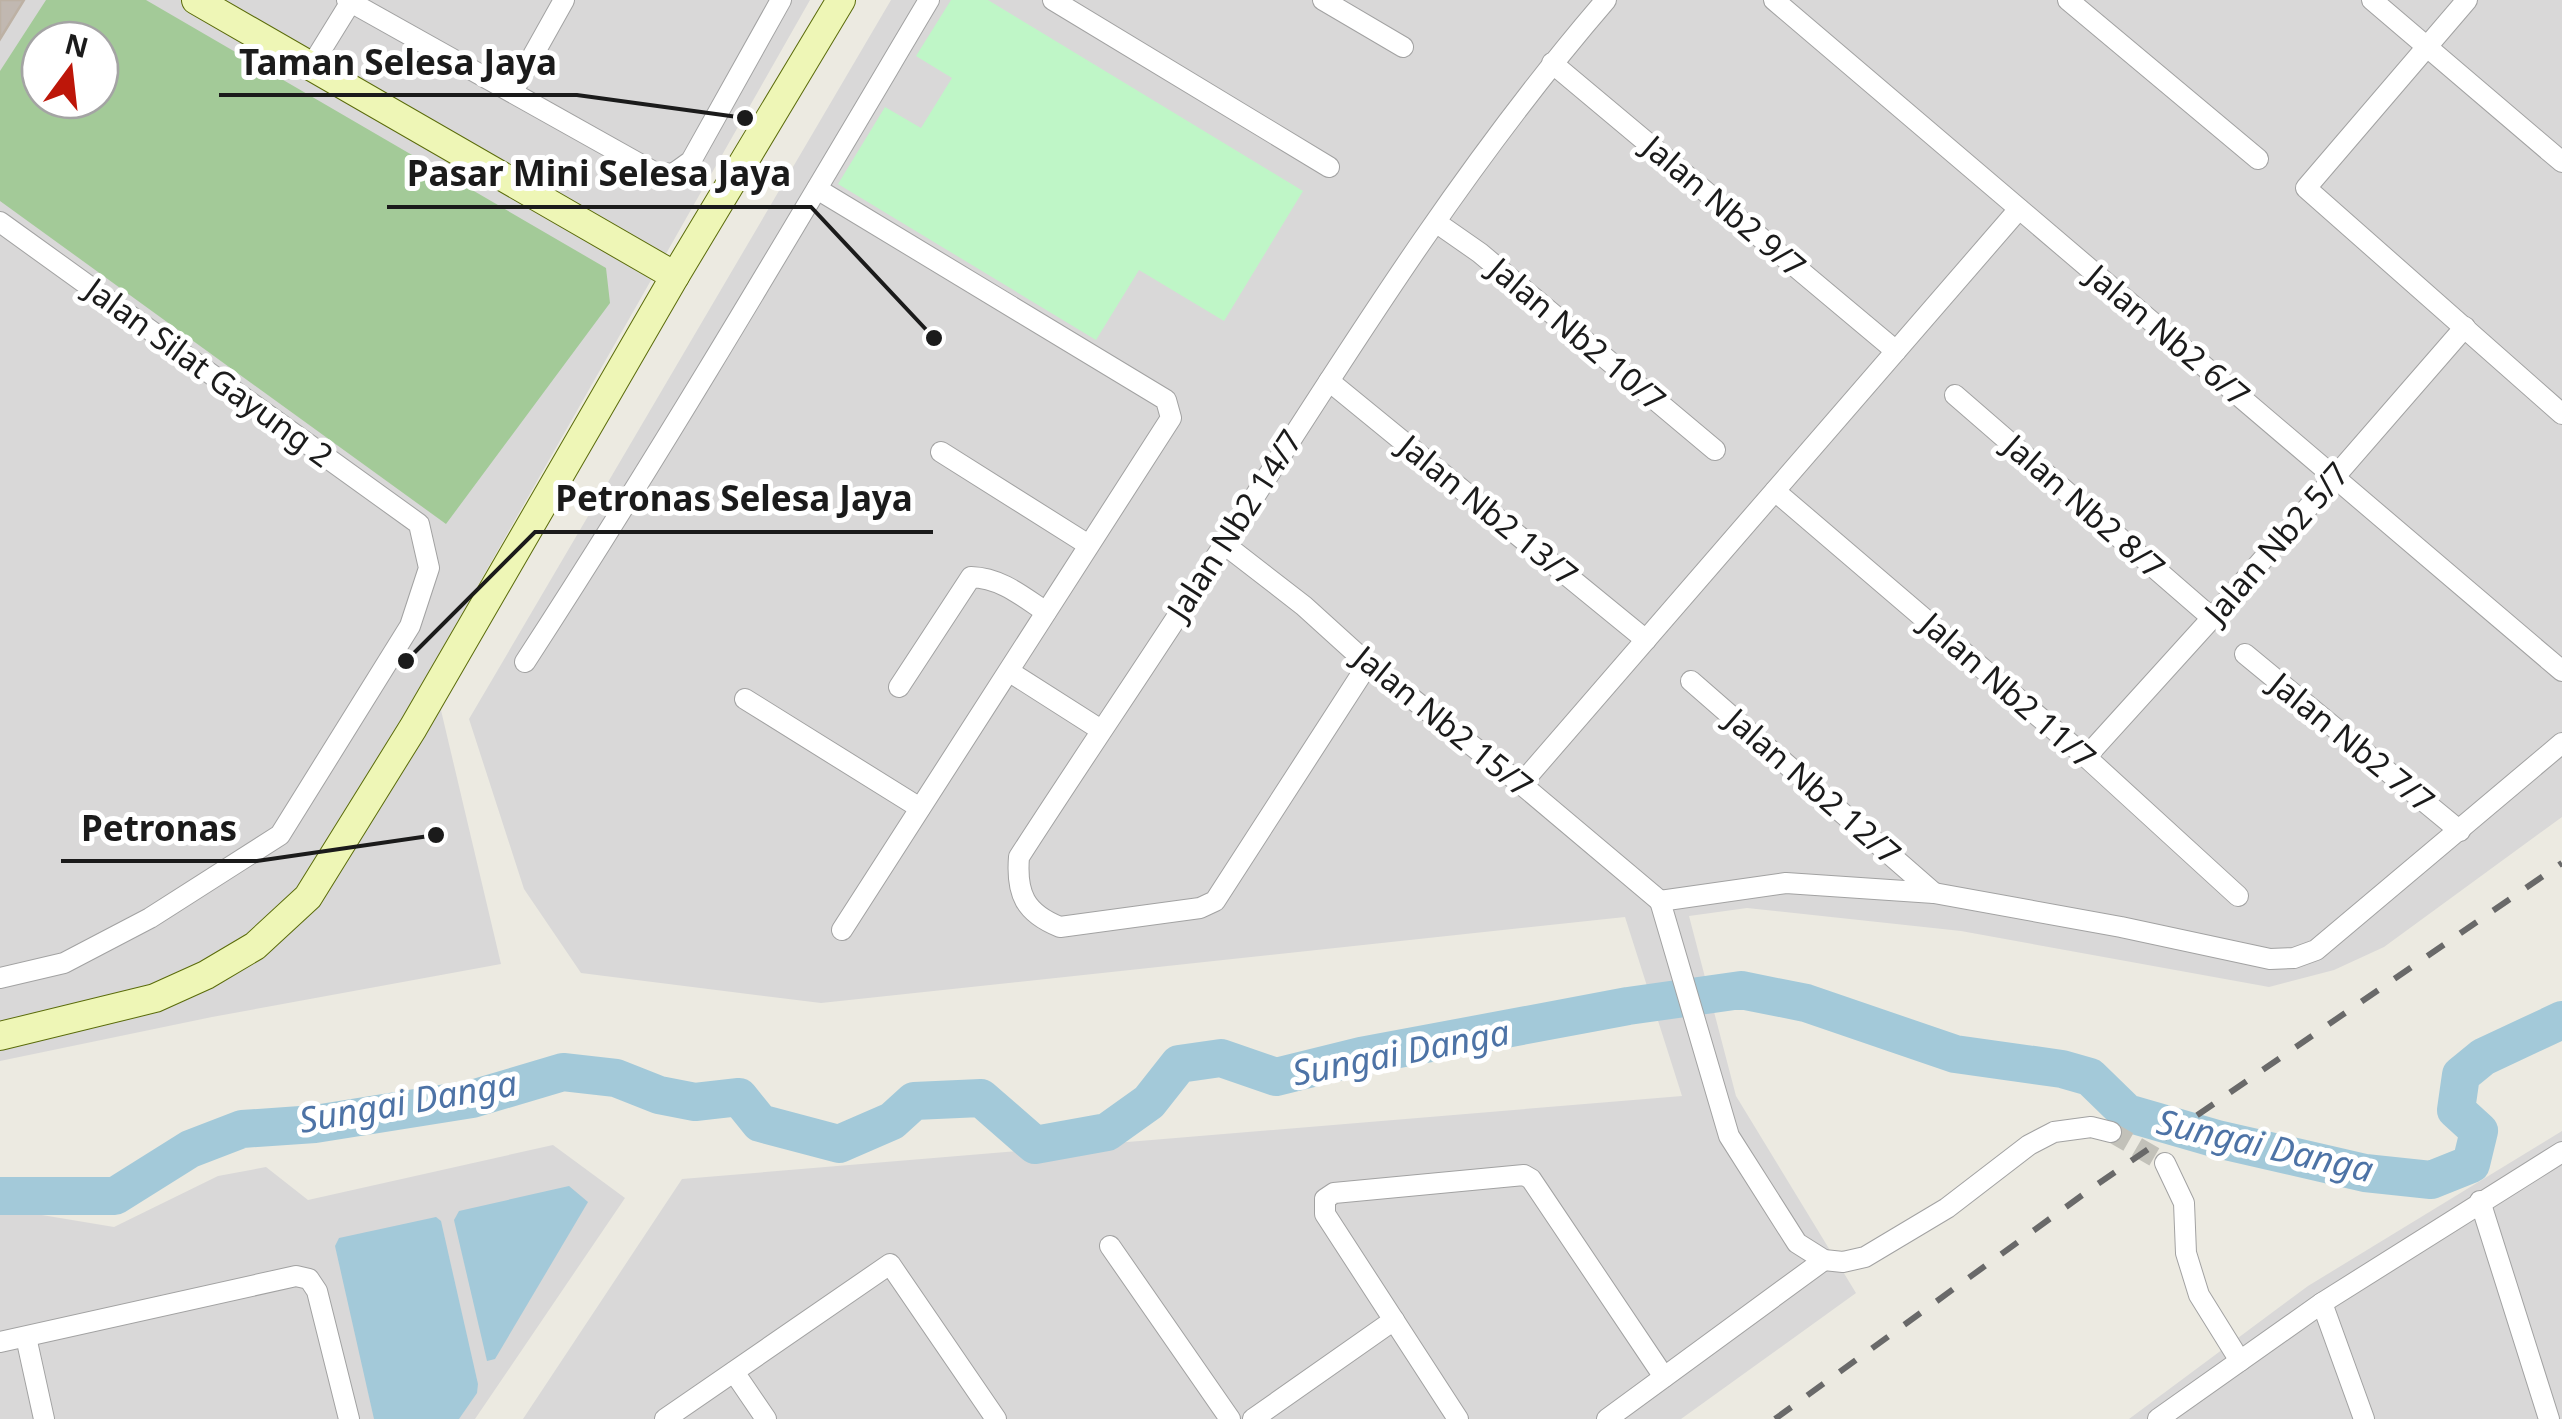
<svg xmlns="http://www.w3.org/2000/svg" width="2562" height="1419" viewBox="0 0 2562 1419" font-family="'Noto Sans',sans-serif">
<rect width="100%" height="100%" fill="#eceae1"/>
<!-- residential -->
<g fill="#d9d8d8" fill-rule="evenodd">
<path d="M0,0H810L431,668L501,964L212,1017L0,1061ZM40,40H100V100H40Z"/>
<polygon points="891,0 2562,0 2562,817 2384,947 2334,970 2269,987 1961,931 1747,908 1689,916 1736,1096 1856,1293 1681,1419 523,1419 682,1179 1682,1096 1625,917 821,1003 581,973 524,889 469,719"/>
<polygon points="2562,1131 2562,1419 2129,1419 2308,1286"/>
<polygon points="553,1145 625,1198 475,1419 0,1419 0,1208 114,1227 218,1176 266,1167 308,1200"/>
</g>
<!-- forest -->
<path fill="#a3ca98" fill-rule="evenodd" d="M46,0H146L606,268L610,303L446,524L0,201V71ZM40,40H100V100H40Z"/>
<!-- park -->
<polygon fill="#bff6c7" points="951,0 988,0 1303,191 1224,321 1139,270 1096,340 838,184 885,107 921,128 952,78 916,56"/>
<!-- water -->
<g fill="#a3c9d9">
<polygon points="569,1186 588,1202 495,1359 487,1361 454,1220 459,1211"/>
<polygon points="436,1217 441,1221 478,1384 477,1393 459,1419 374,1419 335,1246 339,1238"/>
</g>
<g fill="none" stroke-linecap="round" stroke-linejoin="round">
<!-- river -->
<polyline stroke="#a3c9d9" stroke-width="38" points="0,1196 115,1196 190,1149 242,1129 315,1124 472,1099 563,1072 616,1078 659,1095 695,1102 739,1097 760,1123 839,1144 892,1121 914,1101 981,1098 1035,1145 1107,1132 1149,1102 1179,1064 1221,1058 1276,1077 1361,1056 1628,1006 1741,990 1806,1003 1955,1054 2062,1069 2090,1077 2127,1113 2217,1139 2365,1173 2431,1180 2471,1164 2479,1131 2456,1110 2461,1075 2483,1057 2562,1020"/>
</g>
<!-- building -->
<polygon fill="#c1b8b1" stroke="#bdb1a4" stroke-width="2.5" points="0,0 24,0 0,39"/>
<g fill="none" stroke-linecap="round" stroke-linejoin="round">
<!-- street-tunnel -->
<polyline stroke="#c2c1b9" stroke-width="20" stroke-dasharray="20 10" stroke-linecap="butt" points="2111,1132 2165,1163"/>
<defs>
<g id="street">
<polyline points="347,0 654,172 673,174 691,161 781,0"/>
<polyline points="1053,0 1329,167"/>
<polyline points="1323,0 1403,47"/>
<polyline points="1774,0 2562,671"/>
<polyline points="2068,0 2258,159"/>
<polyline points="2372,0 2562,162"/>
<polyline points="2467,0 2306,188 2562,414"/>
<polyline points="1552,63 1896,351"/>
<polyline points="310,68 352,0"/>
<polyline points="513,91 564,0"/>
<polyline points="817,189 1166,400 1171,418 842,930"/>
<polyline points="0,222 419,524 429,568 410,626 280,835 150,918 64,963 0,978"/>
<polyline points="1437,223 1480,253 1715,450"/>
<polyline points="1329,381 1646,640"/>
<polyline points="1955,395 2212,618"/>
<polyline points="941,452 1087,544"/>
<polyline points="1775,491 2086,757 2238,896"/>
<polyline points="1224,544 1304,606 1368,664 1521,784 1660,901"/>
<polyline points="2245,654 2460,831"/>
<path d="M525,662C666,445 797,222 929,0"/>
<path d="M1368,664L1215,901L1200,908L1060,927C1025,913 1016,894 1019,857C1086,753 1156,651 1223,546C1343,359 1461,168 1606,0"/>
<polyline points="1010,672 1101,730"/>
<polyline points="1691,681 1934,893"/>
<path d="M899,687L971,577C1001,578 1022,596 1046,612"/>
<polyline points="745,699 920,808"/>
<polyline points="2086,757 2212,618 2465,327"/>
<polyline points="1521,784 2019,209"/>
<polyline points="2111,1132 2091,1127 2054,1132 2029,1145 1947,1208 1865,1257 1843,1262 1824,1260 1797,1243 1729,1136 1660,901 1786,883 1934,893 2121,927 2270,959 2294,958 2316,950 2562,743"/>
<polyline points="2165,1163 2184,1203 2186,1253 2199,1295 2240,1361"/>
<polyline points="2480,1201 2549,1419"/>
<polyline points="1110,1246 1230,1419"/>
<polyline points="2322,1303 2364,1419"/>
<polyline points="26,1337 44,1419"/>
<polyline points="0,1342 296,1276 309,1279 317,1291 349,1419"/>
<polyline points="734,1372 766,1419"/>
<polyline points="665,1419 890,1264 996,1419"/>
<polyline points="1253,1419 1394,1320"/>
<polyline points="1458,1419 1325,1214 1325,1199 1334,1193 1524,1175 1531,1179 1664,1377"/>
<polyline points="1607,1419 1824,1260"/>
<polyline points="2158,1419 2322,1303 2562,1152"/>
</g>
<g id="secondary">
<polyline points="196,0 675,276"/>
<polyline points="0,1036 155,998 206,975 255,946 308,897 413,728 675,276 841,0"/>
</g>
</defs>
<!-- street casing -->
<use href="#street" stroke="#a2a2a2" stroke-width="22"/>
<!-- secondary casing -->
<use href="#secondary" stroke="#5a6b0a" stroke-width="30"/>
<!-- street -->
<use href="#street" stroke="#fff" stroke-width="20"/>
<!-- secondary -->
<use href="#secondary" stroke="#eef6b6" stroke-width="28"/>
<!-- rail -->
<polyline stroke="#696969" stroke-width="6" stroke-dasharray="20 20" stroke-linecap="butt" points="1775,1419 2092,1188 2562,863"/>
</g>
<g text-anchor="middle" stroke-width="10" stroke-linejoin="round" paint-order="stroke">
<!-- street labels -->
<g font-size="32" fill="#1b1b1b" stroke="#fff">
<text transform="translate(1724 207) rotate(40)" y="11">Jalan Nb2 9/7</text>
<text transform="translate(1577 335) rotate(40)" y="11">Jalan Nb2 10/7</text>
<text transform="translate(2168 336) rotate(40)" y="11">Jalan Nb2 6/7</text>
<text transform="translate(209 373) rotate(36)" y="11">Jalan Silat Gayung 2</text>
<text transform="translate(2084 507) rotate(41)" y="11">Jalan Nb2 8/7</text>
<text transform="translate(1488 511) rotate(39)" y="11">Jalan Nb2 13/7</text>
<text transform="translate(1235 525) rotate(-57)" y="11">Jalan Nb2 14/7</text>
<text transform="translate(2277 543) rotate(-49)" y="11">Jalan Nb2 5/7</text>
<text transform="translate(2008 691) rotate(41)" y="11">Jalan Nb2 11/7</text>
<text transform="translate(1443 722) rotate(39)" y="11">Jalan Nb2 15/7</text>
<text transform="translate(2352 743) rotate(39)" y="11">Jalan Nb2 7/7</text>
<text transform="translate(1813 787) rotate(41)" y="11">Jalan Nb2 12/7</text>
</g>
<!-- water labels -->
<g font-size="35" font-style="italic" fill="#4d73a6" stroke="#fff">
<text transform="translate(1401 1053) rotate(-11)" y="12">Sungai Danga</text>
<text transform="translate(408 1102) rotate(-10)" y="12">Sungai Danga</text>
<text transform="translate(2265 1146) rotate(13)" y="12">Sungai Danga</text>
</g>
</g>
<!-- callouts -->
<path fill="none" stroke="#1b1b1b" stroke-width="4" d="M745 118L577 95H219M934 338L811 207H387M406 661L535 532H933M436 835L257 861H61"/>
<g fill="#1b1b1b" stroke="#fff" stroke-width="4">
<circle cx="745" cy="118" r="10"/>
<circle cx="934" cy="338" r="10"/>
<circle cx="406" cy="661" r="10"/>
<circle cx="436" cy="835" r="10"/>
</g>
<g font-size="35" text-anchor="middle" font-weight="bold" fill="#1b1b1b" stroke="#fff" stroke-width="10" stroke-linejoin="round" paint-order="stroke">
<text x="398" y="75">Taman Selesa Jaya</text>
<text x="599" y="186">Pasar Mini Selesa Jaya</text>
<text x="734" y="511">Petronas Selesa Jaya</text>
<text x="159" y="841">Petronas</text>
</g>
<!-- north arrow -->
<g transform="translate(70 70) rotate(15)"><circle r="48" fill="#ffffff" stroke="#a4a4a4" stroke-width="2.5"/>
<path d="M0-8L18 38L0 25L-18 38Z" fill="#bd1609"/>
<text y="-15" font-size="28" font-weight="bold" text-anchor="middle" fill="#1b1b1b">N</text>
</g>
</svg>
